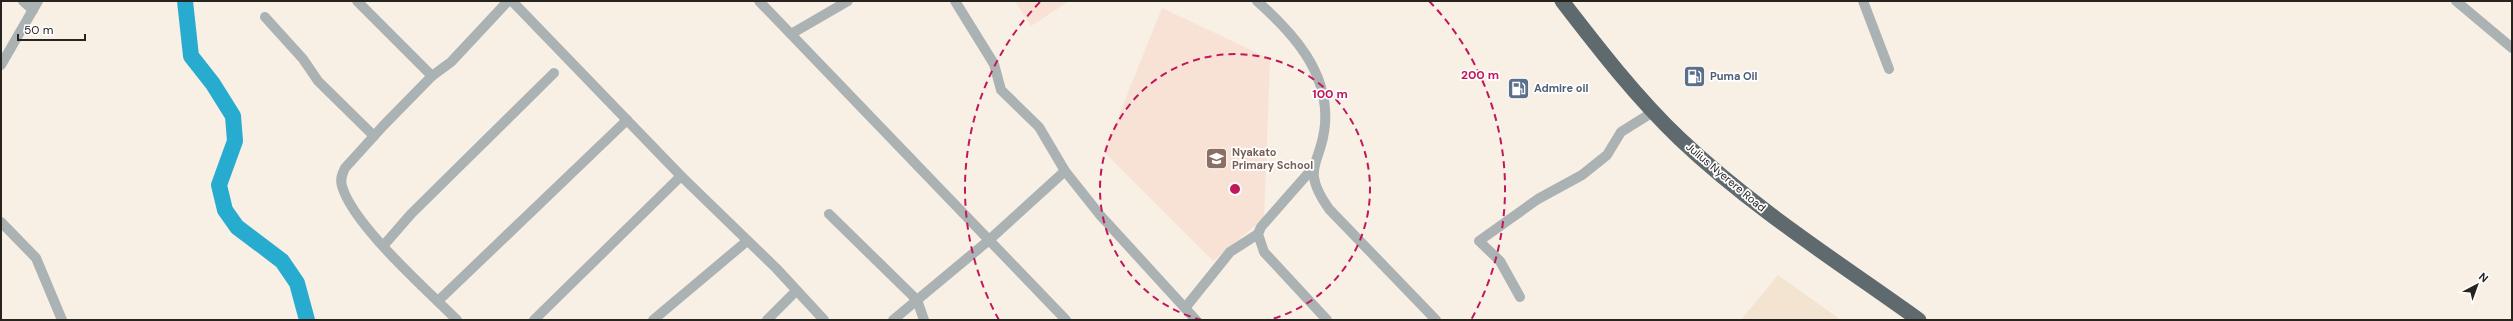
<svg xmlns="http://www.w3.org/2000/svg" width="2513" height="321" viewBox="0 0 2513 321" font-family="'DM Sans',sans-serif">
<rect width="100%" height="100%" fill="#f8efe5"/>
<!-- industrial -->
<polygon fill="#f3e4d1" points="1778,275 1841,320 1741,320"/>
<!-- education -->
<g fill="#f8e1d5">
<polygon points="1015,1 1069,1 1031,26"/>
<polygon points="1162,8 1270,59 1264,218 1213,261 1104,152"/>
</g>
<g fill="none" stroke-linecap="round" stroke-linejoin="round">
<!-- river -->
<polyline stroke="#27accf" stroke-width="16" points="185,1 191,56 213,84 233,116 235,141 219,185 225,210 237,227 282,261 297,283 307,320"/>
<!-- minor -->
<g stroke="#abb2b3" stroke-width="10">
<polyline points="23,1 33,10"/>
<polyline points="357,1 432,76"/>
<polyline points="512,1 681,176 776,268 824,320"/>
<polyline points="759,1 1066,320"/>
<polyline points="955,1 994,64 1001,90 1039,127 1065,171 1100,215 1196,320"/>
<path d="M1257,1C1293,33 1329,72 1325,124C1322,165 1299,166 1329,209L1436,320"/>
<polyline points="1863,1 1889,69"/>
<polyline points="2456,1 2512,48"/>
<polyline points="265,17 303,59 318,81 374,136"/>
<polyline points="791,34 848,1"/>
<polyline points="1,65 38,1"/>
<polyline points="1312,169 1261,227 1258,234 1264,252 1327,320"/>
<polyline points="829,214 917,300 924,320"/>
<polyline points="1,222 36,258 62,320"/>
<polyline points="384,245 411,214 554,73"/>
<polyline points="1520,297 1500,261 1479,241 1538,199 1582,175 1607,155 1621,132 1653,112"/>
<polyline points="438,301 627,120"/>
<polyline points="1185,308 1230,252 1258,234"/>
<path d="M457,320C426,289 353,225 342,186C340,179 342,174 345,168L383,126L432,76L451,62L508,1"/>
<polyline points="534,320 681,176"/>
<polyline points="653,320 747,241"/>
<polyline points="767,320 796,291"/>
<polyline points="893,320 988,241 1065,171"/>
</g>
<!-- highway -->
<path stroke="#5e6a6e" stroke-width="15" d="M1562,1C1599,49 1636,97 1680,139C1753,208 1838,262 1919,320"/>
</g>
<!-- distance rings -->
<g fill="none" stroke="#c2185b" stroke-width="2" stroke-dasharray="7 5">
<path d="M1202 320A135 135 0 1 1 1268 320"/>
<path d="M999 320A270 270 0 0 1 1041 1M1429 1A270 270 0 0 1 1471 320"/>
</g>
<!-- icons -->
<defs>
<symbol id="fuel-square" viewBox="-11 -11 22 22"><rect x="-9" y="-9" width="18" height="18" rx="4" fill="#5c6f8a" stroke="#fff"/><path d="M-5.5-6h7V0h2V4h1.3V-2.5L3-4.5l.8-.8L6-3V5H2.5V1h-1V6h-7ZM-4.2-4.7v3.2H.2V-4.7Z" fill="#fff"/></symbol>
<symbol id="school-square" viewBox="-11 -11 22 22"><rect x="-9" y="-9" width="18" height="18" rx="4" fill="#8d6e63" stroke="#fff"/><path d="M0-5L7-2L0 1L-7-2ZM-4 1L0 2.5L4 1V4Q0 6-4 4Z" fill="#fff"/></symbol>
</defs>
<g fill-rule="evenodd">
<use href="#fuel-square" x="1682" y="64" width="25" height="25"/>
<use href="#fuel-square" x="1506" y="76" width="25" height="25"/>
<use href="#school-square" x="1204" y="146" width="25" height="25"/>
</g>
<g text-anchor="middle" stroke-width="3.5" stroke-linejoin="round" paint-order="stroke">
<!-- service labels -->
<g font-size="11" font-weight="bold" fill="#4e5e75" stroke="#fff" text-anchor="start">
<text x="1710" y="80">Puma Oil</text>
<text x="1534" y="92">Admire oil</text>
</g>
<!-- education labels -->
<g font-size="11" font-weight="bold" fill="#785e54" stroke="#fff" text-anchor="start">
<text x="1232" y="156">Nyakato<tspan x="1232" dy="13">Primary School</tspan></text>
</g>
<!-- street labels -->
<g font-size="11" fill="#272420" stroke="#fff">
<text transform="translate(1726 177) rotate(40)" y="4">Julius Nyerere Road</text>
</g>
</g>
<circle cx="1235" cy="189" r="6" fill="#c2185b" stroke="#fff" stroke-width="2"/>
<g font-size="12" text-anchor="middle" font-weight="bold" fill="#c2185b" stroke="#fff" stroke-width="3.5" stroke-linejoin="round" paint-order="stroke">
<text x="1480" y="79">200 m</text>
<text x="1330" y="98">100 m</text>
</g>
<!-- border -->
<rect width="2513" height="321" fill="none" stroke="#272420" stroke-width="4"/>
<!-- north arrow -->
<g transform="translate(2477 285) rotate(41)" stroke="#ffffff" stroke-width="3" paint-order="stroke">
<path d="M0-3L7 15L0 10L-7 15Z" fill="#272420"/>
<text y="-6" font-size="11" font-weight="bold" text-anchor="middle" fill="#272420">N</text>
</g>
<!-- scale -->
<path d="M18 34v6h67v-6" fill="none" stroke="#272420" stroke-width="2"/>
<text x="24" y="34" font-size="12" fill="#272420" stroke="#ffffff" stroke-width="3" paint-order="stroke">50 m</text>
</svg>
